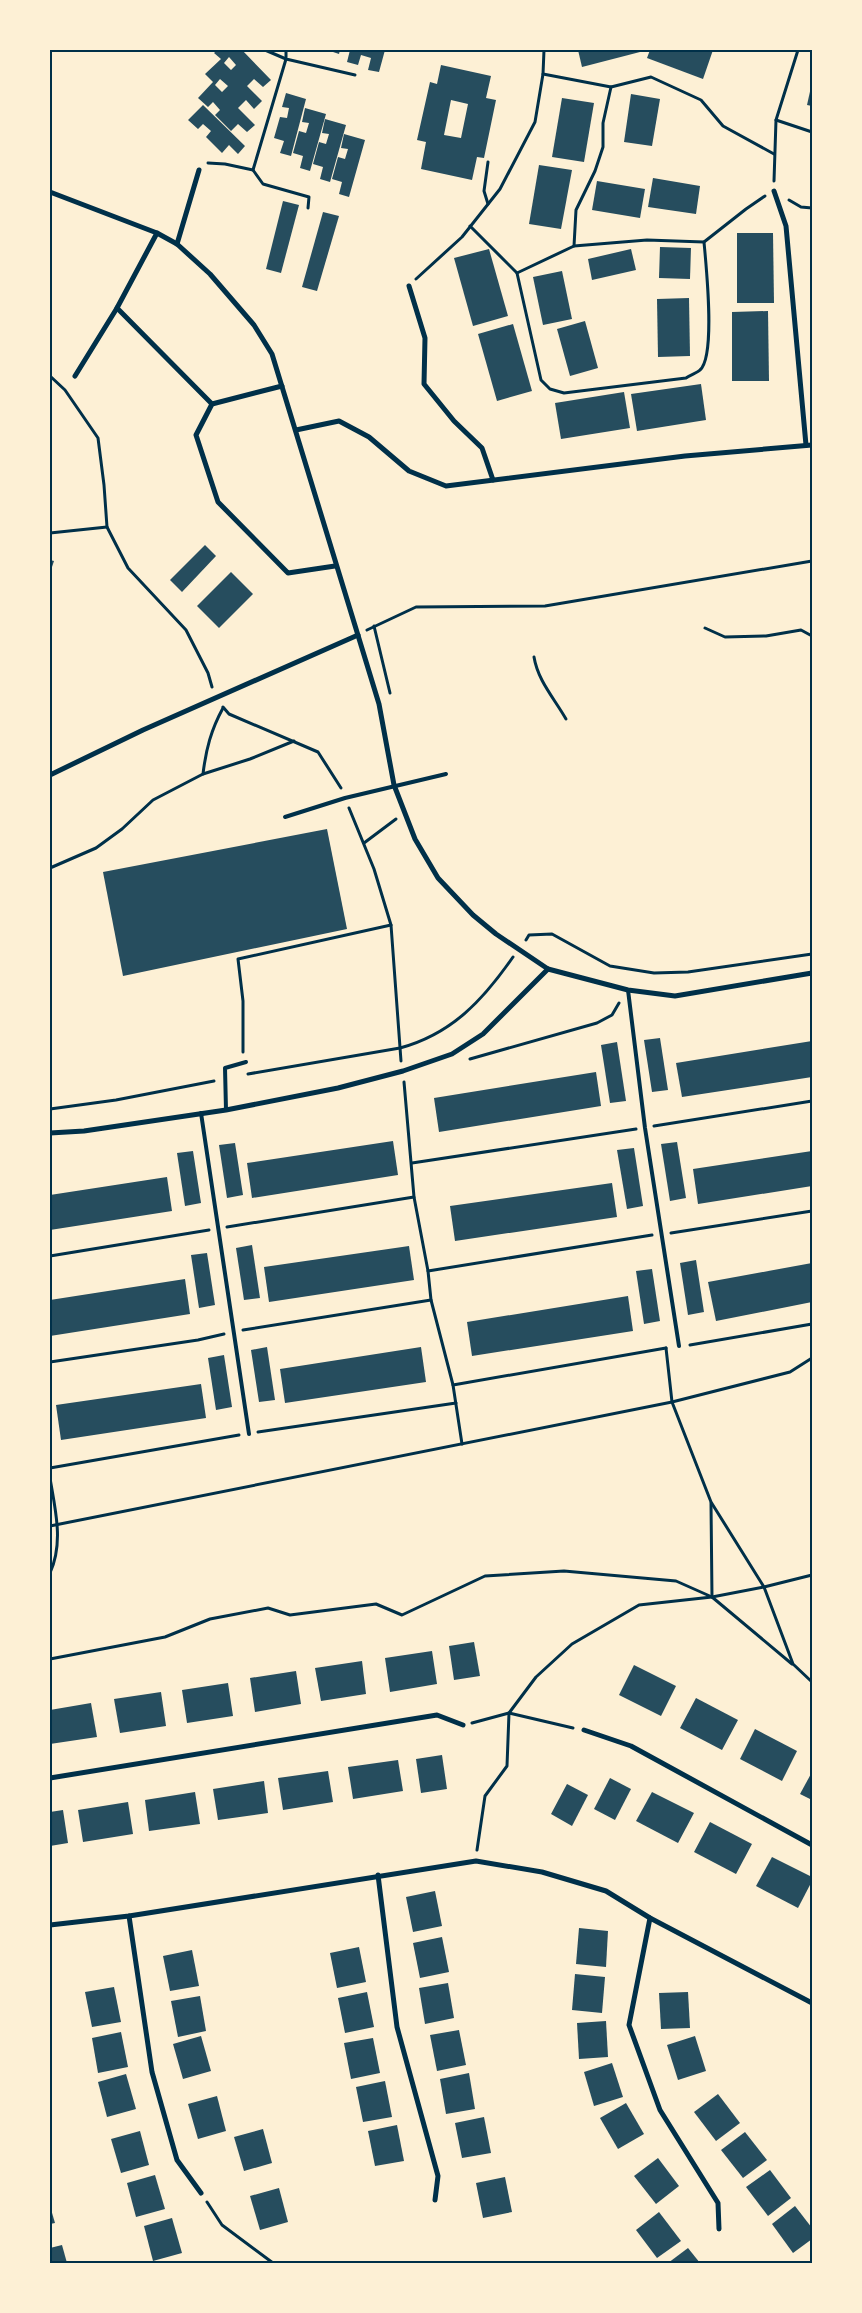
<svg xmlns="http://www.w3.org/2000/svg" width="862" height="2313" viewBox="0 0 862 2313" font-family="Ubuntu,sans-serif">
<rect width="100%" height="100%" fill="#fdf0d5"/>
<!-- building -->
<g fill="#264d5e" fill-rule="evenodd">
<path d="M217,50H242L271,80L263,87L254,79L247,86L262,101L254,109L246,100L238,108L255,125L247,132L238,124L231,131L215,115L220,110L213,102L208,107L198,98L213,82L205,74L221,59L214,53ZM229,57L236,65L231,70L224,63ZM220,79L228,86L222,92L215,85Z"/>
<polygon points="327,50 340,50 339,54"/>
<polygon points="350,50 385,50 379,72 368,70 371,58 361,55 358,65 347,62"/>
<polygon points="578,50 640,50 640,52 582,67"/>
<polygon points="650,50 713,50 703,79 647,58"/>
<path d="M441,65L491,76L486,98L496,100L484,158L477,157L472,180L421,169L426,142L417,140L430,82L437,84ZM451,100L468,104L461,138L444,135Z"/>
<polygon points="811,87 812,87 812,106 807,105"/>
<polygon points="286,93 306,99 291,156 280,153 284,141 274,138 280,117 287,118 289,108 282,107"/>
<polygon points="631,94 660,99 652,146 624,142"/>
<polygon points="562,98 594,103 584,162 552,157"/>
<polygon points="203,105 245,146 238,154 229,145 222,153 206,137 211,131 203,124 198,129 188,120"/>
<polygon points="305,108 326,114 310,171 300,168 303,156 293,153 299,131 306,133 309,123 302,122"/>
<polygon points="325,119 346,125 330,182 320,179 323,167 313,164 319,142 326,144 329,134 322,133"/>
<polygon points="344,134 365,140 349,197 339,194 342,182 332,179 338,157 345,159 348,149 341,148"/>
<polygon points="539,165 572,170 561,229 529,224"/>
<polygon points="653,178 700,186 696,214 648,207"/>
<polygon points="597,181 645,189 640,218 592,210"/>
<polygon points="283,201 299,205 281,273 266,269"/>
<polygon points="323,212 339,216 317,291 302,287"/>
<polygon points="737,233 773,233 774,303 737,303"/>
<polygon points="660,247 691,248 690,279 659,278"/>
<polygon points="489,249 508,316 473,326 454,258"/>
<polygon points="631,249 636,270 592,280 588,259"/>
<polygon points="562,271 572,319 543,325 533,277"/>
<polygon points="689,298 690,356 658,357 657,299"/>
<polygon points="768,311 769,381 732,381 732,312"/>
<polygon points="585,321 598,368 570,376 557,329"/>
<polygon points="513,324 532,391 497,401 478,334"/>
<polygon points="701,384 706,420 637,431 631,394"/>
<polygon points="624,392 630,428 561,439 555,403"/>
<polygon points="205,545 216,556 182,592 170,580"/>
<polygon points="50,560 54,561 50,573"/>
<polygon points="231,572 253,594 219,628 197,606"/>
<polygon points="327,829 347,929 123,976 103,872"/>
<polygon points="660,1038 668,1090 652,1092 644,1040"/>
<polygon points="812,1041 812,1077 682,1097 676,1063"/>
<polygon points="617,1042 626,1101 610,1103 601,1045"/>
<polygon points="596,1072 601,1106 439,1132 434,1098"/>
<polygon points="393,1141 398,1175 252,1198 247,1163"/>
<polygon points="677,1142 686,1198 670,1201 661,1144"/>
<polygon points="235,1143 243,1195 227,1198 219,1145"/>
<polygon points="634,1148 643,1206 627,1209 617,1150"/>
<polygon points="193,1151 201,1203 185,1206 177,1153"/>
<polygon points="812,1151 812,1186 698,1204 693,1169"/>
<polygon points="167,1177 172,1211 50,1230 50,1195"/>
<polygon points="612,1183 617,1217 455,1241 450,1206"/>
<polygon points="252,1245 260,1298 244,1300 236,1248"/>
<polygon points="409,1246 414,1280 269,1302 264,1267"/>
<polygon points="207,1253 215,1305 199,1308 191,1255"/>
<polygon points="696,1260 704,1312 688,1315 680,1263"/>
<polygon points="812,1263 812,1302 716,1321 708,1282"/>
<polygon points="652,1269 660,1321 644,1324 636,1271"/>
<polygon points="185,1279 190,1314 50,1336 50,1300"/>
<polygon points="628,1296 633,1331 472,1356 467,1322"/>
<polygon points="267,1347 275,1400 259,1402 251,1350"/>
<polygon points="421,1347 426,1382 285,1403 280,1369"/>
<polygon points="224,1355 232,1407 216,1410 208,1358"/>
<polygon points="201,1384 206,1418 61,1440 56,1405"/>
<polygon points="474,1642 480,1676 454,1680 449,1646"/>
<polygon points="432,1651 437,1684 390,1692 385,1658"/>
<polygon points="362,1661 366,1694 321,1701 315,1668"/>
<polygon points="634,1665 676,1686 661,1716 619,1695"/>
<polygon points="296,1671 301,1704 255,1712 250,1678"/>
<polygon points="228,1683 233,1716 187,1723 182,1690"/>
<polygon points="161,1692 166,1726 120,1733 114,1699"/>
<polygon points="696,1698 738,1720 722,1750 680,1728"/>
<polygon points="91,1703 97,1737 50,1744 50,1710"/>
<polygon points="755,1729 797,1751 782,1781 740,1759"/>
<polygon points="442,1755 447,1789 421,1793 416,1759"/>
<polygon points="398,1760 403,1791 353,1799 348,1767"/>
<polygon points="328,1771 333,1802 283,1810 278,1778"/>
<polygon points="812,1772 812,1800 800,1794"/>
<polygon points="610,1778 631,1789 615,1820 594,1809"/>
<polygon points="264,1781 268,1813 218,1820 213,1789"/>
<polygon points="567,1784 588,1795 572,1826 551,1814"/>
<polygon points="195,1792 200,1824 149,1831 145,1800"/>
<polygon points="652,1792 694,1813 678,1843 636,1821"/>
<polygon points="128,1802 133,1834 83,1842 78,1810"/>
<polygon points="63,1810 68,1843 50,1846 50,1812"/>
<polygon points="710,1822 752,1844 736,1874 694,1852"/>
<polygon points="772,1857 812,1877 812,1881 798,1908 756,1886"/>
<polygon points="435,1891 442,1926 413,1932 406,1897"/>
<polygon points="579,1928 608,1931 606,1967 576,1964"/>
<polygon points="442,1937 449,1972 420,1978 413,1943"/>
<polygon points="359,1947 366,1982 337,1988 330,1953"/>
<polygon points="192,1950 199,1986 170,1991 163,1956"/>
<polygon points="575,1974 605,1977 602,2013 572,2010"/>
<polygon points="448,1983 454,2018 425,2024 419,1988"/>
<polygon points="114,1987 121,2022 92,2027 85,1992"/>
<polygon points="367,1992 374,2027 345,2033 338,1998"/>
<polygon points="688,1992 690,2028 661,2029 659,1993"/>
<polygon points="200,1996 206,2031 178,2037 171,2001"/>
<polygon points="606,2021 608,2057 579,2059 577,2023"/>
<polygon points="459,2030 466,2065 437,2071 430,2035"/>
<polygon points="121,2032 128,2067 98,2073 92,2038"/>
<polygon points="201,2036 211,2071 183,2079 173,2044"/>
<polygon points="695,2036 706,2071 678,2080 667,2045"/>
<polygon points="373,2038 380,2073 351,2079 344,2043"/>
<polygon points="612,2063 623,2097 594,2106 584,2072"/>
<polygon points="469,2073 475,2109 446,2114 440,2079"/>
<polygon points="126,2074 136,2109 107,2117 98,2082"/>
<polygon points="385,2081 392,2117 363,2122 356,2087"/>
<polygon points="718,2094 740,2123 716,2141 694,2112"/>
<polygon points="217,2096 226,2131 198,2139 188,2104"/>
<polygon points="626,2103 644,2134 618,2149 600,2118"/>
<polygon points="484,2117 491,2153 462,2158 455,2123"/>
<polygon points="397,2125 404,2161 375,2166 368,2131"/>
<polygon points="263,2129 272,2163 244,2171 234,2137"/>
<polygon points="140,2131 149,2165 121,2173 111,2139"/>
<polygon points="745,2132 767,2160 743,2178 721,2150"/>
<polygon points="658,2158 679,2186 656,2204 634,2176"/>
<polygon points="770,2170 791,2198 768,2216 746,2187"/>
<polygon points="155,2175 165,2209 136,2217 127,2183"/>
<polygon points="505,2177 512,2212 483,2218 476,2183"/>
<polygon points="279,2188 288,2222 260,2230 250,2196"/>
<polygon points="50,2206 55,2223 50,2224"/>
<polygon points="795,2206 812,2228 812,2239 793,2253 772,2224"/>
<polygon points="659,2212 681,2241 657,2258 636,2230"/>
<polygon points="172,2218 182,2253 153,2261 144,2226"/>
<polygon points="62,2245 67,2263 50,2263 50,2248"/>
<polygon points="688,2248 700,2263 668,2263"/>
</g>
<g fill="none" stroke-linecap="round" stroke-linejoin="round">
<!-- path -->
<g stroke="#003049" stroke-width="3">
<polyline points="286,50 286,59 355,75"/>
<polyline points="543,74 611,87 651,77 701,100 723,126 774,154"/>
<polyline points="776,120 812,132"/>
<polyline points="208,163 225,164 253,170 286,59 265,50"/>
<polyline points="253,170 263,184 309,197 308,208"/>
<polyline points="774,181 776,120 798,50"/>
<polyline points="789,200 801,207 812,208"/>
<polyline points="488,204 484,191 488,162"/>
<path d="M470,226L517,273L541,380L550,389L564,393L686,378C690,375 697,373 700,370C716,356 706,265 704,242L746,209L765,196"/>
<polyline points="574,246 576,210 595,171 603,147 603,123 611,87"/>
<polyline points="517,273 574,246 647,240 704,242"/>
<polyline points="416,279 462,237 500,189 535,122 543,74 544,50"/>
<polyline points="50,376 65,390 98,438 104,485 107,527 128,568 186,630 208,673 212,687"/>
<polyline points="50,533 107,527"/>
<polyline points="374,626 390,693"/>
<polyline points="705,628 725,637 766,636 801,630 812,636"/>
<polyline points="367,630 416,607 545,606 812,561"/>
<path d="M534,657C538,681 554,698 566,719"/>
<polyline points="223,707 229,714 318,752 341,788"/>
<polyline points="203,774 250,759 294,741"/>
<polyline points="349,808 374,869 391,925 401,1061"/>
<polyline points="364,843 396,819"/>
<path d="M50,868L96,848L122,829L153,800L203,774C206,749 211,730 223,708"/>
<polyline points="526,940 529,935 552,934 610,966 654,973 688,972 812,954"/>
<polyline points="243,1052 243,1001 238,959 391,925"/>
<polyline points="470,1059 597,1023 612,1015 619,1003"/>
<path d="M248,1074L400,1048C452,1034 483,1000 513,957"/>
<polyline points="404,1082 414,1197 428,1271 431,1300 453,1385 462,1444"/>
<polyline points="50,1109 116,1100 214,1081"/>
<polyline points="654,1126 812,1101"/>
<polyline points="412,1163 636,1129"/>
<polyline points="227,1227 414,1197"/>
<polyline points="671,1233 812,1211"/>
<polyline points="50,1256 209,1230"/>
<polyline points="428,1271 652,1235"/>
<polyline points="243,1330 431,1300"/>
<polyline points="690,1345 812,1324"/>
<polyline points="666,1348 672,1402 711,1502 764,1587 793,1664 812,1682"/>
<polyline points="50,1362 198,1340 224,1334"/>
<polyline points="453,1385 666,1348"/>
<polyline points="258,1432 456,1403"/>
<polyline points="50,1468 239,1435"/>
<path d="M50,1478C55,1509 64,1542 50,1573"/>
<polyline points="711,1503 712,1597 792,1664"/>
<polyline points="50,1526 672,1402 790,1372 812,1358"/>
<polyline points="50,1659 165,1637 210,1619 268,1608 290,1615 376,1604 402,1615 485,1576 564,1571 676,1581 712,1597"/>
<polyline points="472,1723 509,1713 573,1728"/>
<polyline points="477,1850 485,1796 507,1766 509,1713 536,1677 572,1644 639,1605 712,1597 764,1587 812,1575"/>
<polyline points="207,2202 222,2225 273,2263"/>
</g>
<!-- service -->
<g stroke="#003049" stroke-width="4">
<polyline points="285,817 345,798 446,774"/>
<polyline points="628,990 645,1128 679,1346"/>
<polyline points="226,1110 225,1068 246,1062"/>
<polyline points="201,1113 249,1434"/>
</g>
<!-- minor -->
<g stroke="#003049" stroke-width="5">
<polyline points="774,191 786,226 806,445"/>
<polyline points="50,192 157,233 177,244 210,274 254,325 272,354 379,704 394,785 415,839 438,878 473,915 496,934 548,969 628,990 675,996 812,973"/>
<polyline points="157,233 117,308 212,404"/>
<polyline points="177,244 199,170"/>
<polyline points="409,286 425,338 424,384 454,421 482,448 493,480"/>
<polyline points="75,376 117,308"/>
<polyline points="282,386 212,404 196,435 218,502 288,573 335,566"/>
<polyline points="296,430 339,421 369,437 409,471 446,486 685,456 812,445"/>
<polyline points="50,775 143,730 358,635"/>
<polyline points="50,1133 84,1131 226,1110 338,1088 403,1071 452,1054 483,1034 548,969"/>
<polyline points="584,1730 631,1746 812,1845"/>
<polyline points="50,1778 437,1715 463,1725"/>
<polyline points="378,1875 397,2027 438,2176 435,2200"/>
<polyline points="129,1916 152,2072 177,2160 201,2193"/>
<polyline points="650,1918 629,2025 660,2110 718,2203 719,2229"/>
<polyline points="50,1925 129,1916 476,1861 542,1872 606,1891 650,1918 812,2003"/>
</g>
</g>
<!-- border -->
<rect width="862" height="2313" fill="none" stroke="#fdf0d5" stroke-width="102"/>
<rect x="51" y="51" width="760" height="2211" fill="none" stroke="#003049" stroke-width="2"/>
</svg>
